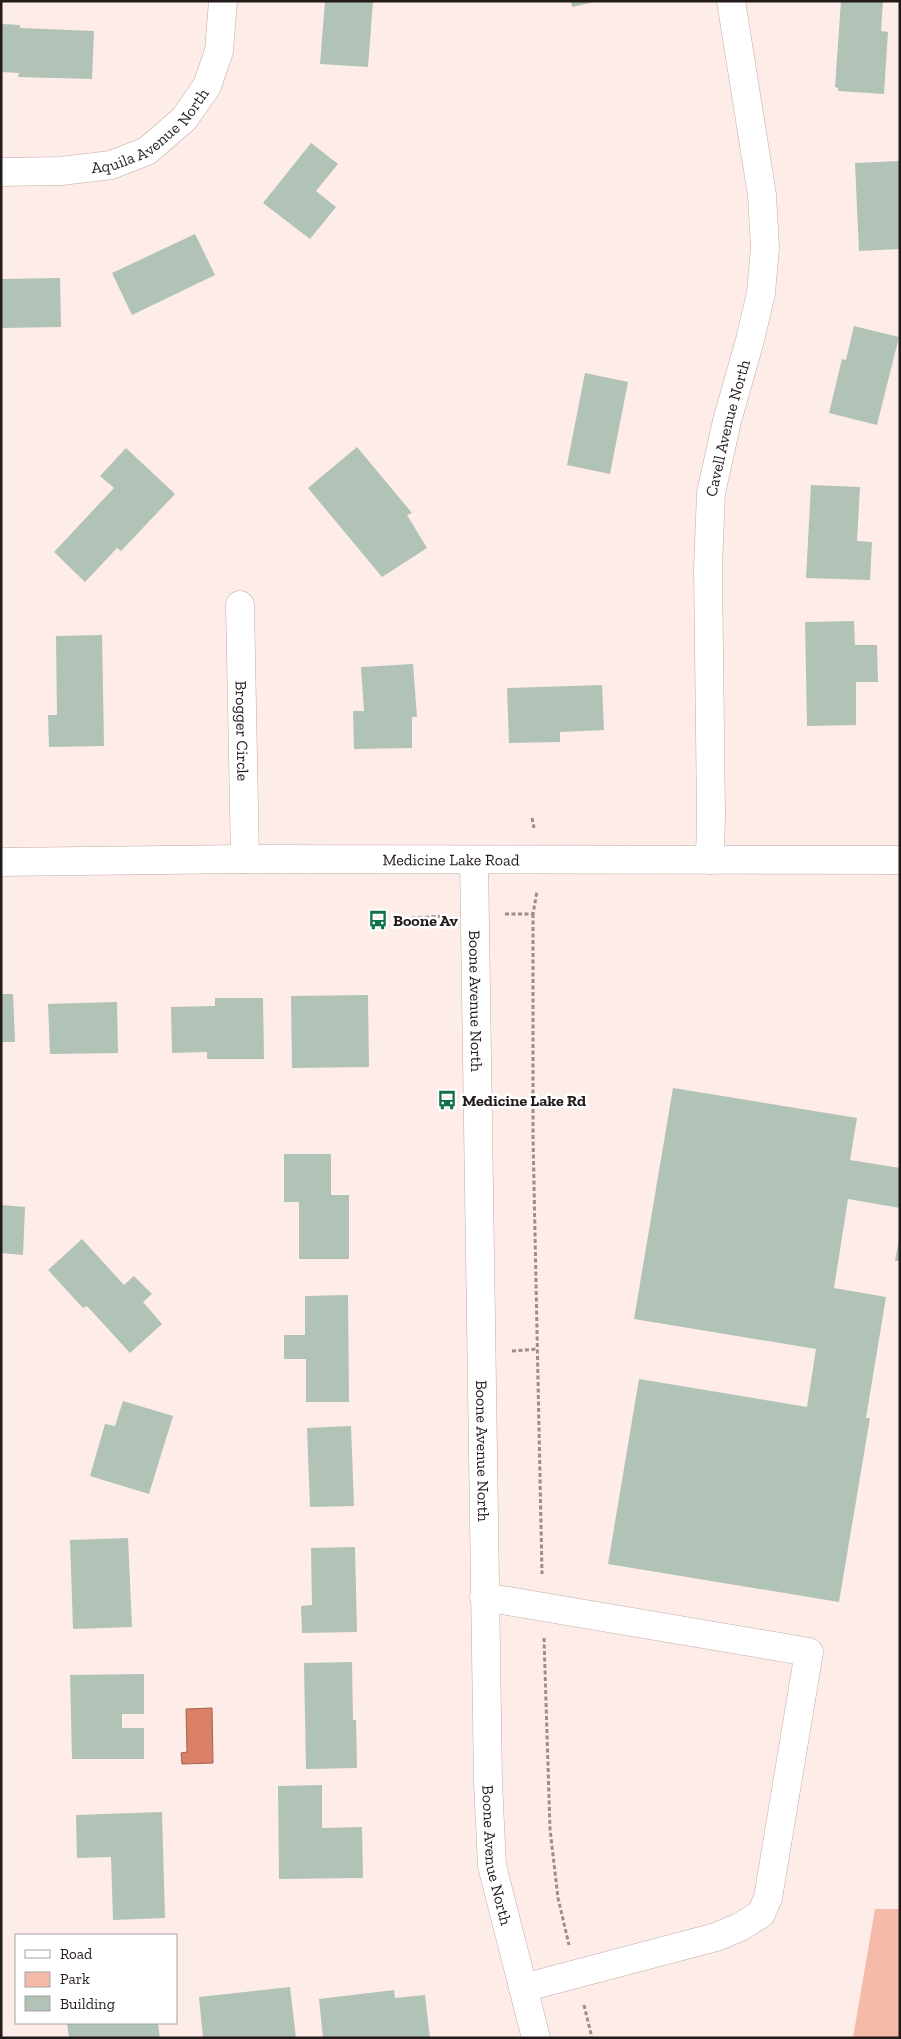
<svg xmlns="http://www.w3.org/2000/svg" width="901" height="2039" viewBox="0 0 901 2039" font-family="'Zilla Slab',serif">
<rect width="100%" height="100%" fill="#feece8"/>
<!-- green -->
<polygon fill="#f6baa9" points="875,1909 900,1909 900,2038 853,2038"/>
<!-- water -->
<polygon fill="#d98067" stroke="#a26250" points="212,1708 213,1763 182,1764 181,1753 187,1752 186,1709"/>
<!-- building -->
<g fill="#b1c2b7">
<polygon points="325,1 373,1 368,67 320,64"/>
<polygon points="571,1 594,1 594,2 572,7"/>
<polygon points="841,1 883,1 881,31 888,32 884,94 838,91 838,88 835,87"/>
<polygon points="2,24 20,25 20,28 94,31 92,79 18,77 19,73 1,72"/>
<polygon points="311,143 338,164 316,191 336,207 310,239 263,203"/>
<polygon points="900,161 900,249 859,251 855,163"/>
<polygon points="195,234 215,275 132,315 112,273"/>
<polygon points="60,278 61,327 1,328 1,279"/>
<polygon points="854,326 899,337 877,425 829,413 842,359 846,360"/>
<polygon points="585,373 628,382 610,474 567,465"/>
<polygon points="357,447 412,513 407,515 427,548 382,577 308,488"/>
<polygon points="126,448 175,494 121,551 117,548 85,582 54,552 114,488 100,476"/>
<polygon points="811,485 860,487 857,541 872,542 870,580 806,578"/>
<polygon points="854,621 855,645 877,645 878,682 856,682 856,725 807,726 805,622"/>
<polygon points="102,635 104,746 49,747 48,715 57,715 56,636"/>
<polygon points="413,664 417,717 412,717 412,748 354,749 353,711 364,711 361,667"/>
<polygon points="602,685 604,730 560,732 560,742 509,743 507,688"/>
<polygon points="1,994 13,994 15,1042 1,1042"/>
<polygon points="368,995 369,1067 292,1068 291,996"/>
<polygon points="215,998 263,998 264,1059 207,1059 207,1052 172,1053 171,1007 215,1006"/>
<polygon points="117,1002 118,1053 50,1054 48,1004"/>
<polygon points="673,1088 857,1118 850,1160 900,1168 900,1208 848,1199 834,1288 886,1297 866,1418 870,1418 839,1602 608,1564 639,1379 807,1407 816,1349 634,1319"/>
<polygon points="284,1154 331,1154 331,1195 349,1195 349,1259 299,1259 299,1202 284,1202"/>
<polygon points="1,1205 25,1207 23,1255 1,1253"/>
<polygon points="899,1238 900,1238 900,1261 895,1261"/>
<polygon points="82,1239 124,1285 134,1276 152,1294 143,1302 162,1324 130,1353 87,1306 83,1308 48,1270"/>
<polygon points="348,1295 349,1402 306,1402 306,1359 284,1359 284,1335 305,1335 305,1296"/>
<polygon points="123,1401 173,1416 149,1494 90,1476 105,1424 115,1426"/>
<polygon points="351,1426 354,1506 310,1507 307,1428"/>
<polygon points="128,1538 132,1627 73,1629 70,1540"/>
<polygon points="355,1547 357,1632 302,1633 301,1606 312,1605 311,1548"/>
<polygon points="352,1662 353,1720 356,1720 357,1768 306,1769 304,1663"/>
<polygon points="144,1674 144,1714 122,1714 122,1728 144,1728 144,1759 72,1759 70,1675"/>
<polygon points="322,1785 322,1828 362,1827 363,1878 279,1879 278,1786"/>
<polygon points="162,1812 165,1918 113,1920 111,1857 77,1858 76,1815"/>
<polygon points="290,1987 296,2038 203,2038 199,1997"/>
<polygon points="394,1990 395,1998 425,1995 430,2038 323,2038 319,1999"/>
<polygon points="67,2023 158,2023 160,2038 69,2038"/>
</g>
<g fill="none" stroke-linecap="round" stroke-linejoin="round">
<defs>
<g id="minor">
<path id="s1" d="M1,172L61,171L111,165L147,151L184,119L207,86L219,51L223,1"/>
<path id="s2" d="M240,605L245,859"/>
<path id="s3" d="M474,860L488,1782L492,1866L536,2038"/>
<path id="s4" d="M710,860L711,815L708,568L711,493L727,421L750,340L761,293L765,247L762,195L731,1"/>
<path id="s5" d="M1,862L245,859L900,860"/>
<polyline points="484,1597 809,1652 768,1898 761,1914 740,1927 716,1937 523,1988"/>
</g>
</defs>
<!-- minor casing -->
<use href="#minor" stroke="#c0aca6" stroke-width="29"/>
<!-- path -->
<g stroke="#9b8e8b" stroke-width="3" stroke-dasharray="4 2.5" stroke-linecap="butt">
<polyline points="532,818 534,828"/>
<polyline points="505,914 533,914 537,891"/>
<polyline points="533,914 533,1136 542,1574"/>
<polyline points="412,918 444,916"/>
<polyline points="512,1351 537,1349"/>
<polyline points="544,1638 550,1829 558,1898 569,1945"/>
<polyline points="584,2005 592,2038"/>
</g>
<!-- minor -->
<use href="#minor" stroke="#fff" stroke-width="28"/>
</g>
<!-- icons -->
<defs>
<symbol id="bus-bare" viewBox="-9 -9 18 18"><path d="M-5-6H5V4H4V6H2V4H-2V6H-4V4H-5ZM-3.5-4V0h7V-4ZM-3.5 1.2v1.5H-2V1.2ZM2 1.2v1.5H3.5V1.2Z" fill="#0f7147" stroke="#fff" stroke-width="2.5" paint-order="stroke"/></symbol>
</defs>
<g fill-rule="evenodd">
<use href="#bus-bare" x="364" y="906" width="28" height="28"/>
<use href="#bus-bare" x="433" y="1086" width="28" height="28"/>
</g>
<g text-anchor="middle" stroke-width="5" stroke-linejoin="round" paint-order="stroke">
<!-- street labels -->
<g font-size="16" fill="#231b19" stroke="#fff">
<text dy="6" stroke="none"><textPath href="#s1" startOffset="162">Aquila Avenue North</textPath></text>
<text dy="6" stroke="none"><textPath href="#s4" startOffset="434">Cavell Avenue North</textPath></text>
<text dy="6" stroke="none"><textPath href="#s2" startOffset="126">Brogger Circle</textPath></text>
<text dy="6" stroke="none"><textPath href="#s5" startOffset="450">Medicine Lake Road</textPath></text>
<text dy="6" stroke="none"><textPath href="#s3" startOffset="141">Boone Avenue North</textPath></text>
<text dy="6" stroke="none"><textPath href="#s3" startOffset="591">Boone Avenue North</textPath></text>
<text dy="6" stroke="none"><textPath href="#s3" startOffset="996">Boone Avenue North</textPath></text>
</g>
<!-- poi labels -->
<g font-size="16" font-weight="bold" fill="#231b19" stroke="#fff" text-anchor="start">
<text x="393" y="926">Boone Av</text>
<text x="462" y="1106">Medicine Lake Rd</text>
</g>
</g>
<!-- border -->
<rect width="901" height="2039" fill="none" stroke="#231b19" stroke-width="5"/>
<!-- legend -->
<rect x="15" y="1934" width="162" height="90" fill="#ffffff" stroke="#a7a4a3"/>
<rect x="25" y="1950" width="25" height="8" fill="#ffffff" stroke="#a7a4a3"/>
<text x="60" y="1959" font-size="15" fill="#231b19">Road</text>
<rect x="25" y="1972" width="25" height="15" fill="#f6baa9" stroke="#a7a4a3"/>
<text x="60" y="1984" font-size="15" fill="#231b19">Park</text>
<rect x="25" y="1996" width="25" height="15" fill="#b1c2b7" stroke="#a7a4a3"/>
<text x="60" y="2009" font-size="15" fill="#231b19">Building</text>
</svg>
